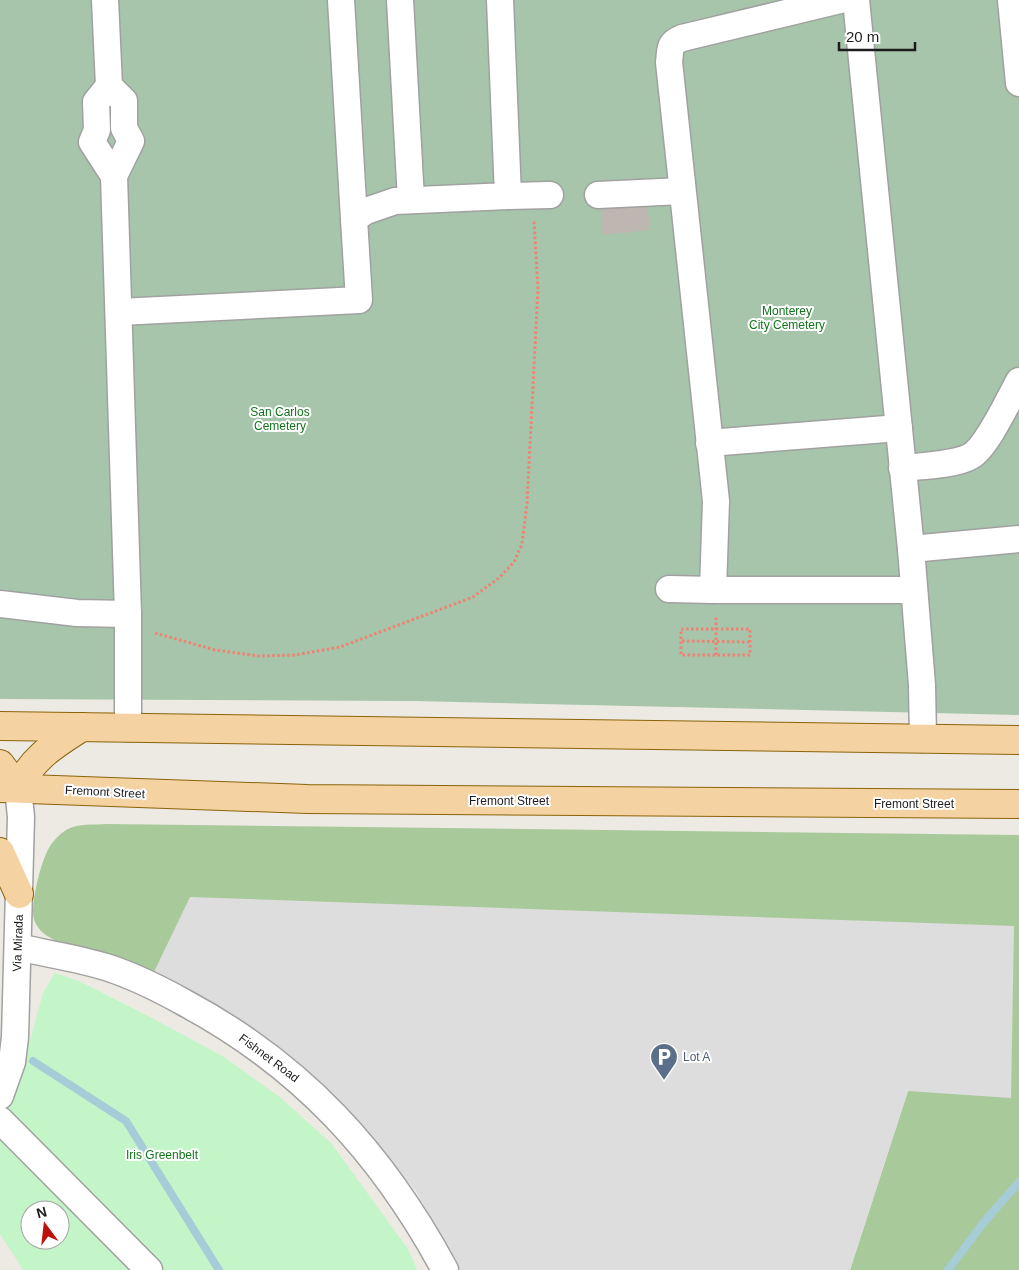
<svg xmlns="http://www.w3.org/2000/svg" width="1019" height="1270" viewBox="0 0 1019 1270" font-family="Helvetica,sans-serif">
<rect width="100%" height="100%" fill="#edeae3"/>
<!-- forest -->
<path fill="#a8ca9b" d="M107,824L1019,835V1270H850L908,1091L153,974C139,968 125,961 111,957C90,950 55,946 40,930C36,925 33,919 33,913C33,895 41,861 50,846C54,840 60,834 66,830C78,823 94,825 107,824Z"/>
<!-- cemetery -->
<polygon fill="#a6c5ab" points="0,0 1019,0 1019,715 413,701 0,699"/>
<!-- park -->
<path fill="#c3f5c8" fill-rule="evenodd" d="M55,973L79,981L150,1017L224,1057L281,1098L331,1143L408,1249L417,1270H23L0,1234V1096L13,1057L30,1040L43,993ZM30,1210H60V1240H30Z"/>
<!-- parking -->
<polygon fill="#ddd" points="190,897 1014,926 1011,1098 908,1091 850,1270 460,1270 416,1191 350,1111 307,1071 259,1033 217,1007 153,974"/>
<g fill="none" stroke-linecap="round" stroke-linejoin="round">
<!-- stream -->
<g stroke="#a6ccd8" stroke-width="8">
<polyline points="33,1061 126,1121 219,1270"/>
<polyline points="948,1270 984,1222 1019,1182"/>
</g>
</g>
<!-- building -->
<polygon fill="#beb6b0" points="647,200 650,230 603,235 600,207"/>
<g fill="none" stroke-linecap="round" stroke-linejoin="round">
<defs>
<g id="minor">
<polyline points="105,0 109,86 124,101 124,128 131,141 114,176 128,614 128,728"/>
<polyline points="341,0 354,219"/>
<polyline points="400,0 411,200"/>
<path d="M840,0L682,38C668,44 671,48 669,62L716,501L713,590H913"/>
<polyline points="856,0 911,549 922,685 923,739"/>
<polyline points="1011,0 1019,83"/>
<polyline points="109,86 96,102 97,130 92,142 114,176"/>
<polyline points="598,195 682,191"/>
<polyline points="508,196 550,195"/>
<polyline points="119,312 359,300 354,219 366,211 395,201 508,196 500,0"/>
<polyline points="709,443 899,428"/>
<path d="M902,468C921,466 956,465 971,456C987,447 1009,399 1019,381"/>
<polyline points="911,549 1019,539"/>
<polyline points="669,589 713,590"/>
<polyline points="0,604 77,613 128,614"/>
<path d="M18,947C47,954 77,958 106,967C134,976 160,989 185,1003C302,1066 382,1153 445,1270"/>
<polyline points="0,1096 12,1062 15,1037 21,817 18,788"/>
<polyline points="0,1120 149,1270"/>
</g>
<g id="major">
<polyline points="0,726 1019,740"/>
<polyline points="0,764 18,788"/>
<polyline points="0,788 307,799 1019,804"/>
<path d="M18,788C33,757 54,745 82,727"/>
<polyline points="0,852 19,894"/>
</g>
</defs>
<!-- minor casing -->
<use href="#minor" stroke="#a1a1a1" stroke-width="29"/>
<!-- major casing -->
<use href="#major" stroke="#8b630a" stroke-width="30"/>
<!-- path -->
<g stroke="#f08272" stroke-width="3" stroke-dasharray="2.5 2.5" stroke-linecap="butt">
<rect x="681" y="629" width="69" height="26"/>
<polyline points="155,633 215,650 259,656 295,655 340,647 473,597 499,578 514,562 522,544 527,503 538,289 534,221"/>
<polyline points="682,641 750,642"/>
<polyline points="716,655 716,616"/>
</g>
<!-- minor -->
<use href="#minor" stroke="#fff" stroke-width="26"/>
<!-- major -->
<use href="#major" stroke="#f5d2a1" stroke-width="28"/>
</g>
<!-- icons -->
<defs>
<symbol id="parking-pin" viewBox="-11 -11 22 30"><path d="M0 17L-7.5 6A9.5 9.5 0 1 1 7.5 6Z" fill="#5c6f8a" stroke="#fff"/><path d="M-3.5-5.5H1a3.5 3.5 0 0 1 0 7H-1V5.5H-3.5ZM-1-3.4V-.6H.8a1.4 1.4 0 0 0 0-2.8Z" fill="#fff"/></symbol>
</defs>
<g fill-rule="evenodd">
<use href="#parking-pin" x="648" y="1041" width="32" height="43"/>
</g>
<g text-anchor="middle" stroke-width="4" stroke-linejoin="round" paint-order="stroke">
<!-- park labels -->
<g font-size="12" fill="#13731d" stroke="#fff">
<text x="787" y="315">Monterey<tspan x="787" dy="14">City Cemetery</tspan></text>
<text x="280" y="416">San Carlos<tspan x="280" dy="14">Cemetery</tspan></text>
<text x="162" y="1159">Iris Greenbelt</text>
</g>
<!-- street labels -->
<g font-size="12" fill="#1d1d1d" stroke="#fff">
<text transform="translate(105 792) rotate(3)" y="4">Fremont Street</text>
<text x="509" y="805">Fremont Street</text>
<text x="914" y="808">Fremont Street</text>
<text transform="translate(18 943) rotate(-88)" y="4">Via Mirada</text>
<text transform="translate(269 1058) rotate(37)" y="4">Fishnet Road</text>
</g>
<!-- service labels -->
<g font-size="12" fill="#4e5e75" stroke="#fff" text-anchor="start">
<text x="683" y="1061">Lot A</text>
</g>
</g>
<!-- north arrow -->
<g transform="translate(45 1225) rotate(345)"><circle r="24" fill="#ffffff" stroke="#a5a5a5"/>
<path d="M0-4L9 19L0 12L-9 19Z" fill="#bc120e"/>
<text y="-8" font-size="14" font-weight="bold" text-anchor="middle" fill="#1d1d1d">N</text>
</g>
<!-- scale -->
<path d="M839 42v8h76v-8" fill="none" stroke="#1d1d1d" stroke-width="2.5"/>
<text x="846" y="42" font-size="15" fill="#1d1d1d" stroke="#ffffff" stroke-width="4" paint-order="stroke">20 m</text>
</svg>
